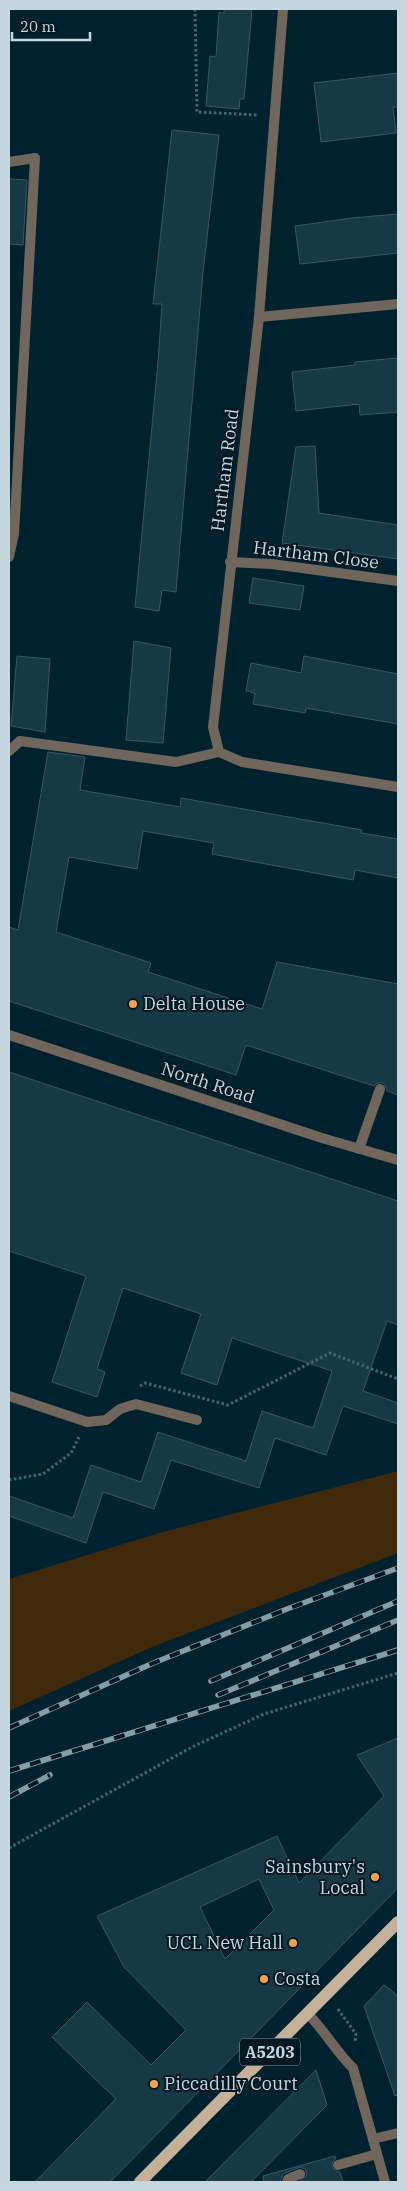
<svg xmlns="http://www.w3.org/2000/svg" width="407" height="2191" viewBox="0 0 407 2191" font-family="'IBM Plex Serif',serif">
<rect width="100%" height="100%" fill="#00222e"/>
<!-- green -->
<polygon fill="#41290b" points="398,1471 398,1553 152,1647 9,1711 9,1579 159,1533"/>
<!-- building -->
<g fill="#163945" stroke="#355865" fill-rule="evenodd">
<polygon points="224,9 252,9 244,99 240,99 239,109 206,106 210,56 216,57 219,12 224,13"/>
<polygon points="398,73 398,107 393,107 396,133 321,142 314,83"/>
<polygon points="172,130 219,135 203,272 176,592 162,590 159,611 135,607 158,362 162,304 153,304"/>
<polygon points="9,179 27,180 23,245 9,244"/>
<polygon points="398,214 398,253 300,264 295,226 352,218"/>
<polygon points="398,358 398,412 360,415 359,404 296,411 292,372 355,365 355,362"/>
<polygon points="315,446 319,513 398,525 398,559 282,543 296,447"/>
<polygon points="253,578 304,586 300,610 249,603"/>
<polygon points="134,641 171,648 163,743 126,740"/>
<polygon points="17,656 50,659 45,732 11,726"/>
<polygon points="304,656 398,674 398,724 306,708 305,713 253,704 255,693 246,691 251,663 301,673"/>
<polygon points="48,752 85,757 80,790 180,807 181,798 362,830 361,833 398,839 398,878 355,870 353,880 212,854 214,843 143,831 137,869 69,857 56,932 151,963 148,972 262,1009 277,962 398,984 398,1095 387,1091 385,1085 382,1082 376,1084 374,1086 246,1045 236,1075 9,1001 9,927 18,930"/>
<polygon points="9,1072 398,1201 398,1325 387,1321 363,1391 398,1403 398,1424 343,1406 326,1455 275,1438 259,1488 171,1460 154,1509 103,1492 86,1543 9,1516 9,1496 73,1518 91,1465 141,1482 158,1432 246,1461 262,1411 313,1428 332,1371 232,1338 217,1385 181,1373 201,1314 123,1288 97,1369 105,1372 97,1397 52,1382 86,1276 9,1251"/>
<path d="M398,1738V1888L110,2182H35L116,2099L52,2037L87,2002L151,2065L186,2030L124,1967L97,1916L277,1836L299,1883L384,1796L357,1755ZM259,1879L274,1910L225,1959L200,1907Z"/>
<polygon points="384,1985 398,1996 398,2095 395,2096 364,2006"/>
<polygon points="316,2070 327,2105 251,2182 205,2182"/>
<polygon points="335,2156 336,2158 332,2163 332,2167 336,2171 340,2172 343,2182 298,2182 307,2175 305,2169 300,2167 283,2174 280,2182 264,2182 263,2176"/>
</g>
<g fill="none" stroke-linecap="round" stroke-linejoin="round">
<!-- path -->
<g stroke="#48646f" stroke-width="3" stroke-dasharray="2.5 2.5" stroke-linecap="butt">
<polyline points="195,9 197,112 258,115"/>
<polyline points="140,1386 145,1383 228,1405 330,1353 398,1379"/>
<polyline points="9,1480 43,1474 71,1453 79,1437"/>
<polyline points="9,1848 192,1747 264,1714 398,1673"/>
<polyline points="338,2009 356,2034 355,2042"/>
</g>
<!-- service -->
<g stroke="#70665c" stroke-width="10">
<polyline points="9,162 35,158"/>
<polyline points="9,751 20,741 176,762 219,752"/>
<polyline points="359,1149 380,1089"/>
<polyline points="338,2165 377,2154"/>
<polyline points="287,2182 288,2179 300,2174"/>
</g>
<!-- minor -->
<g stroke="#70665c" stroke-width="10">
<polyline points="283,9 259,317 213,727 219,752 242,762 398,787"/>
<polyline points="259,317 398,304"/>
<polyline points="9,557 14,534 35,158"/>
<polyline points="230,562 272,564 398,581"/>
<polyline points="9,1396 87,1422 106,1420 120,1409 136,1404 197,1420"/>
<path d="M308,2014C325,2031 336,2052 353,2068L385,2182"/>
<polyline points="373,2139 398,2133"/>
</g>
<!-- tertiary -->
<polyline stroke="#70665c" stroke-width="10" points="9,1035 322,1138 398,1160"/>
<!-- primary -->
<polyline stroke="#c5b09a" stroke-width="12" points="140,2182 398,1922"/>
<defs>
<g id="rail">
<polyline points="211,1681 398,1601"/>
<polyline points="218,1695 398,1620"/>
<polyline points="9,1728 151,1664 287,1609 398,1568"/>
<polyline points="9,1771 398,1650"/>
<polyline points="9,1797 50,1775"/>
</g>
</defs>
<!-- rail casing -->
<use href="#rail" stroke="#869da6" stroke-width="5.5"/>
<!-- rail -->
<use href="#rail" stroke="#001821" stroke-width="4" stroke-dasharray="11" stroke-linecap="butt"/>
</g>
<!-- markers -->
<g fill="#f4a443" stroke="#001821" stroke-width="2">
<circle cx="133" cy="1004" r="5"/>
<circle cx="375" cy="1877" r="5"/>
<circle cx="293" cy="1943" r="5"/>
<circle cx="264" cy="1979" r="5"/>
<circle cx="154" cy="2084" r="5"/>
</g>
<g text-anchor="middle" stroke-width="4" stroke-linejoin="round" paint-order="stroke">
<!-- shield labels -->
<rect fill="#001821" stroke="#8a9ea6" stroke-width="1" x="240" y="2038.5" width="60" height="27" rx="4"/>
<g font-size="16" font-weight="bold" fill="#c5d7df">
<text x="270" y="2058">A5203</text>
</g>
<!-- street labels -->
<g font-size="18" fill="#c5d7df" stroke="#001821">
<text transform="translate(225 470) rotate(-83)" y="6">Hartham Road</text>
<text transform="translate(316 555) rotate(7)" y="6">Hartham Close</text>
<text transform="translate(208 1083) rotate(18)" y="6">North Road</text>
</g>
<!-- poi labels -->
<g font-size="18" fill="#c5d7df" stroke="#001821" text-anchor="start">
<text x="143" y="1010">Delta House</text>
<text x="365" y="1873" text-anchor="end">Sainsbury's<tspan x="365" dy="21">Local</tspan></text>
<text x="283" y="1949" text-anchor="end">UCL New Hall</text>
<text x="274" y="1985">Costa</text>
<text x="164" y="2090">Piccadilly Court</text>
</g>
</g>
<!-- border -->
<rect width="407" height="2191" fill="none" stroke="#c5d7df" stroke-width="20"/>
<!-- scale -->
<path d="M12 32v8h78v-8" fill="none" stroke="#c5d7df" stroke-width="2.5"/>
<text x="20" y="32" font-size="15" fill="#c5d7df" stroke="#001821" stroke-width="4" paint-order="stroke">20 m</text>
</svg>
